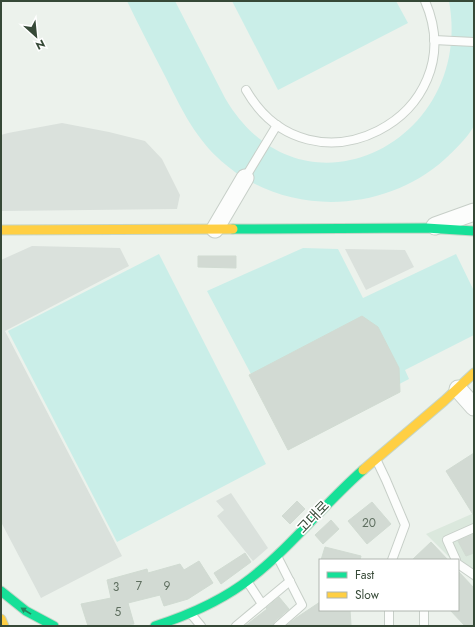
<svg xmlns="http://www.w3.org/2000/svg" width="475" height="627" viewBox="0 0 475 627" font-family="Jost,'Noto Sans KR',sans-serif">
<rect width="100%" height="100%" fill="#ecf2ec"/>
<!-- residential -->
<polygon fill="#dbe8dd" points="474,513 474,582 426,534"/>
<!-- green -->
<g fill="#caeee8">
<path d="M127,1H175L225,98C301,229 475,143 449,1H474C474,31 474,61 474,92C474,101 475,116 474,125C472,133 452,153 445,159C382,216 279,217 217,157C193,134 180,106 165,76C152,51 139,26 127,1Z"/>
<polygon points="232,1 396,1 408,23 278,90"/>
<polygon points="303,248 338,249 363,298 456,254 474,291 474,335 405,370 409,379 287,442 207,291"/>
<polygon points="159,254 266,464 117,542 8,331"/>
</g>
<!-- parking -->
<g fill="#dae1dc">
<polygon points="62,123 109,132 145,141 162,159 180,195 177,209 1,211 1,135 8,133"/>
<polygon points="32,246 120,248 129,266 5,331 122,556 41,598 1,522 1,260"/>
<polygon points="345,249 405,250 414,267 366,290"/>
<polygon points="231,493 268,548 253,561 217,516 224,510 216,501"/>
</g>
<!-- building -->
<g fill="#d2dad3" stroke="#d1dbd2">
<polygon points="198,256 236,256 236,268 198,267"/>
<polygon points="362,316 378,327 399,368 400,392 288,450 249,375"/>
<polygon points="474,453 474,516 446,471"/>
<polygon points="297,501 305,509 290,524 282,516"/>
<polygon points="372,502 391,524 367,544 348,521"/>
<polygon points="331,520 339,529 323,544 315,535"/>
<polygon points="474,534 474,553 466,556 458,541"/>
<polygon points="431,542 448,560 412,560"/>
<polygon points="325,547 361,556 360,560 321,560"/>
<polygon points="245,553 251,562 221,584 214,573"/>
<polygon points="199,561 213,583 188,599 164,606 160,595 128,603 134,624 117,626 88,626 81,604 111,598 107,580 147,569 148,573 180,564 184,570"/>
<polygon points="458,571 474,588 474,626 465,626 450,610 458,610"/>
<polygon points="279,597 289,609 274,622 273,626 245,626 267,609 266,608"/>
<polygon points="320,602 320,610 350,610 351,625 286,626 296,618"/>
</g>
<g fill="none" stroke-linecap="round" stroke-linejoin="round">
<defs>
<g id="lane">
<polyline points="434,40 474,42"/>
<path d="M246,90C310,202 475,116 425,1"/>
<polyline points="245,178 277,125"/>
<polyline points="376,459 386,480 405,525 392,560"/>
<polyline points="277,556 302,605 278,626"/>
<polyline points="456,560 447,540 474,528"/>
<polyline points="458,564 474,575"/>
<polyline points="247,581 262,604"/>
<polyline points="424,610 424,626"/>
<polyline points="191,614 201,626"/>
<polyline points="236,626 290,581"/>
<polyline points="389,626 389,610"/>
</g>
<g id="street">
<polyline points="435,226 474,212"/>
<polyline points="215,229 245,178"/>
<polyline points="458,389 474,407"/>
</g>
<g id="fast">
<polyline points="233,229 426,228 474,231"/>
<polyline points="1,591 26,611 54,626"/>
<path d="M155,626C189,615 222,601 251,578C292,546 324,504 363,470"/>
</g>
<g id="slow">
<polyline points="1,230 233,229"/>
<polyline points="363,470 444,401 474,373"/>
<polyline points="1,619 4,626"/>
</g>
</defs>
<!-- lane casing -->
<use href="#lane" stroke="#c7cfc8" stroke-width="10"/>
<!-- street casing -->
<use href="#street" stroke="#c7cfc8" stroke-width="19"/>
<!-- fast casing -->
<use href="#fast" stroke="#c5d5c7" stroke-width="11"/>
<!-- slow casing -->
<use href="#slow" stroke="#c5d5c7" stroke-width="11"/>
<!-- lane -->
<use href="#lane" stroke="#fcfdfc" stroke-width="8"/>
<!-- street -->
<use href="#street" stroke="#fcfdfc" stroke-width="17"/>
<!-- fast -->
<use href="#fast" stroke="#16e098" stroke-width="9"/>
<!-- slow -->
<use href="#slow" stroke="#ffcf43" stroke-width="9"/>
</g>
<!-- one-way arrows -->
<defs><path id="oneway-solid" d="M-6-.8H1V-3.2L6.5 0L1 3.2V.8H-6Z"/></defs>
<use fill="#29855e" href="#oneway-solid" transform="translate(26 611) rotate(-148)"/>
<g text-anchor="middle" stroke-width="3.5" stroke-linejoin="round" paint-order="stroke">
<!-- number labels -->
<g font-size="12" fill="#5f6f60">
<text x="369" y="527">20</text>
<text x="139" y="590">7</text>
<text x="167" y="590">9</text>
<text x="116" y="591">3</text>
<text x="118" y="616">5</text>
</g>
<!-- street labels -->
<g font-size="14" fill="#364937" stroke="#fff">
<text transform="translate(313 517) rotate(-46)" y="5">고대로</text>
</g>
</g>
<!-- border -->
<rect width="475" height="627" fill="none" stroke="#364937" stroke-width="4"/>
<!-- legend -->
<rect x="319" y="559" width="140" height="52" fill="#ffffff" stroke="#afb6af"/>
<rect x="327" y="572" width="20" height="6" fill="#16e098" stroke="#afb6af"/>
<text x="355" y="579" font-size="12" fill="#364937">Fast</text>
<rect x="327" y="592" width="20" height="6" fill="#ffcf43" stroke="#afb6af"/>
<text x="355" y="599" font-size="12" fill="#364937">Slow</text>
<!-- north arrow -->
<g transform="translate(36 36) rotate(153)" stroke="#ffffff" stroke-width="3" paint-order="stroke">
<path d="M0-3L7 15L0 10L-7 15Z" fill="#364937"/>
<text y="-6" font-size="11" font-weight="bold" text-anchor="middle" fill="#364937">N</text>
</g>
</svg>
